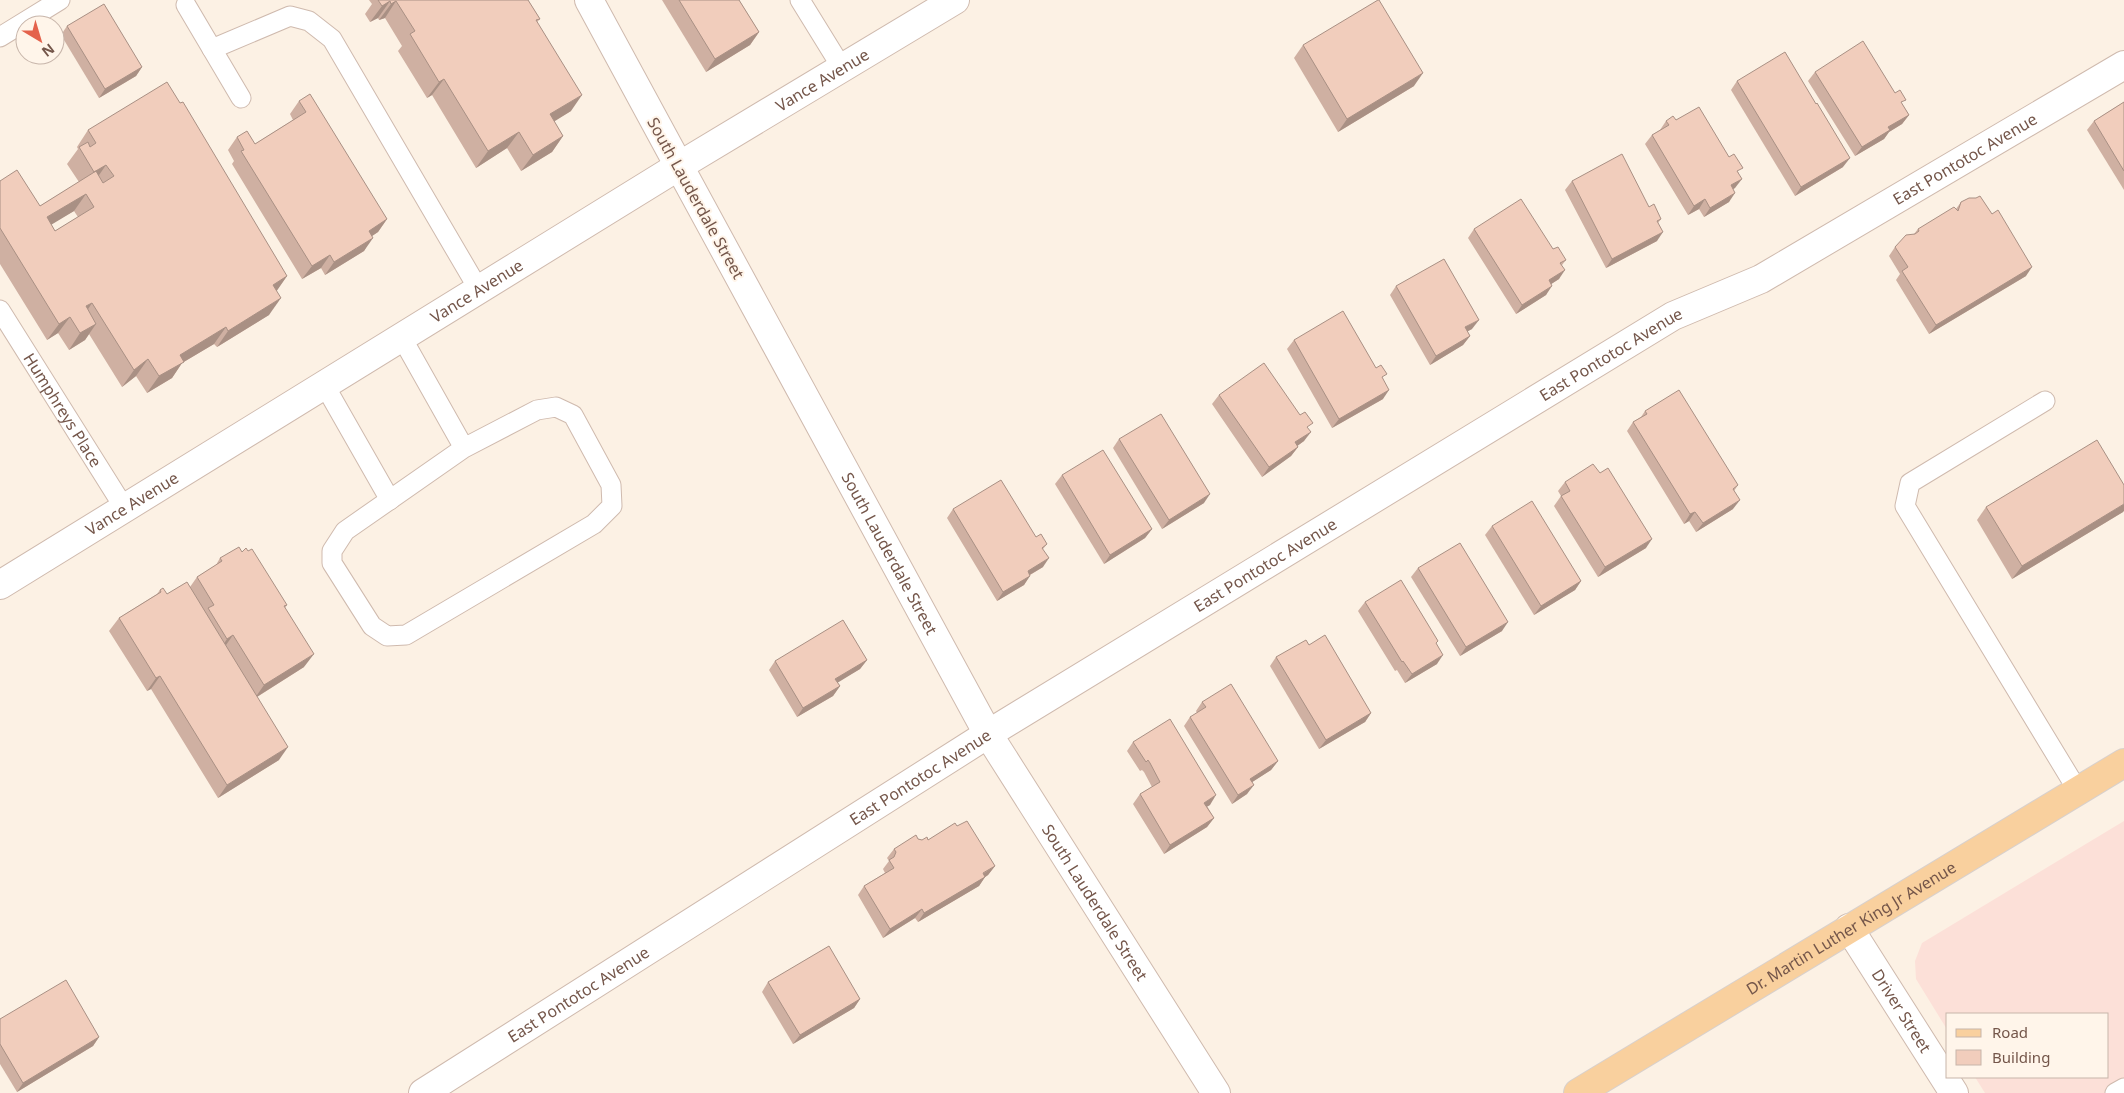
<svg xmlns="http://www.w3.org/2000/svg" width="2124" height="1093" viewBox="0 0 2124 1093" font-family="'Noto Sans',sans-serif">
<rect width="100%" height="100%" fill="#fcf1e4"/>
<!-- commercial -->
<polygon fill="#fce0d8" points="2124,821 2124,1093 1985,1093 1975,1077 2108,1077 2108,1014 1948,1014 1948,1031 1916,979 1915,961 1922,943"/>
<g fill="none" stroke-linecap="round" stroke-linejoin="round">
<defs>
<g id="service">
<polyline points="800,0 842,68"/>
<polyline points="186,5 241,98"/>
<polyline points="0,37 60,0"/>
<polyline points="212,49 290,16 309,21 332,39 479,290"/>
<path id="s1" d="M0,310L125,509"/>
<polyline points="402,338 464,448 537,410 556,407 573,415 611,485 612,506 594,524 406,635 387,636 372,626 332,563 332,551 345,531 464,448"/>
<polyline points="325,386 390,500"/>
<polyline points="2045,401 1910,483 1905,506 2078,791"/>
<polyline points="2115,1093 2124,1088"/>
</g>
<g id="minor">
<path id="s2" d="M679,166L988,734L1216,1093"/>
<path id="s3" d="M1849,928L1954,1093"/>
<path id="s4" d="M423,1093L988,734L1673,316L1761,279L2124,65"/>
</g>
<g id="tertiary">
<polyline points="589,0 679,166"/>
<path id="s5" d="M0,585L679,166L955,0"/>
</g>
<g id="primary">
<path id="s6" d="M1578,1093L2124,763"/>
</g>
</defs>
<!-- service casing -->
<use href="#service" stroke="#cfbaae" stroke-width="21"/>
<!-- minor casing -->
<use href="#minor" stroke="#cfbaae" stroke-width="30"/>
<!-- tertiary casing -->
<use href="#tertiary" stroke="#cfbaae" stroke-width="30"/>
<!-- primary casing -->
<use href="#primary" stroke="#d8d0cc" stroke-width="30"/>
<!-- service -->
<use href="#service" stroke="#fff" stroke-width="19"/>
<!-- minor -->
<use href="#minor" stroke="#fff" stroke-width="28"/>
<!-- tertiary -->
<use href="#tertiary" stroke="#fff" stroke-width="28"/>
<!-- primary -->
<use href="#primary" stroke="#f9d09e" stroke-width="28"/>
</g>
<!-- wall -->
<g fill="#cfb0a2" fill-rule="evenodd">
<polygon points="369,0 528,0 540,19 537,22 571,111 554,121 563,136 552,152 521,171 507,148 476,168 432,95 427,98 398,51 402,46 385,18 379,20 378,18 370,22 365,14 372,4"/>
<polygon points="662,0 739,0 759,32 750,45 706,72"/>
<polygon points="67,26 142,67 136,76 99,98 61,35"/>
<polygon points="1303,45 1414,86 1338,132 1294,58"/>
<polygon points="1815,72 1902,104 1909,115 1902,124 1889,132 1884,139 1855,156 1808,81"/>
<polygon points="1737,81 1843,167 1795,196 1731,90"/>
<polygon points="299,101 387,219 378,232 372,236 364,251 325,275 321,268 302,279 232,164 234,161 228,150 237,137 255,144 293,120 290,114"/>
<polygon points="2124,102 2124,190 2087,130 2094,121"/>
<polygon points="1676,120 1739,173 1735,188 1733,189 1729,202 1704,217 1699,209 1688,215 1645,144 1652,135 1660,130 1666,121"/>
<path d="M88,130L287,276L276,291L269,315L217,347L214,344L182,363L172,378L147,393L136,376L122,387L89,334L85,340L69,350L58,333L47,340L0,264V181L40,206L79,182L67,164L78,149L77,147ZM74,211L78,217L55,231L51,224Z"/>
<polygon points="1572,181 1649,207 1661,219 1658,223 1657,241 1606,268 1565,190"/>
<polygon points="1961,202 2026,276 1929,334 1896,280 1900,274 1889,256 1895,247 1914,234 1918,229 1956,209"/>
<polygon points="1474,229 1553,249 1566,260 1562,265 1559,279 1551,284 1546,295 1516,314 1468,238"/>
<polygon points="1396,286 1472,329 1467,331 1470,336 1463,345 1430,365 1390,295"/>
<polygon points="1294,340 1376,368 1383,380 1383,399 1332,428 1287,349"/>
<polygon points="1219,395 1309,430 1304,441 1297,446 1298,447 1291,456 1262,477 1212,404"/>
<polygon points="1645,411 1738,485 1734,491 1733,509 1696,532 1689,521 1684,524 1627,431 1633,422 1641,417"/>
<polygon points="1119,439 1204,503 1162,529 1113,448"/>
<polygon points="1062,475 1152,529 1145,538 1104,564 1055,484"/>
<polygon points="1565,482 1646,548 1598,577 1554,506 1561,496 1558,491"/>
<polygon points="1986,507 2123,512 2012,579 1977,520"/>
<polygon points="953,509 1036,537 1047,544 1043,549 1043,567 1030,575 1024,585 997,601 947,518"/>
<polygon points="1492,526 1581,581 1575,590 1534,615 1485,535"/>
<polygon points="242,552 287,605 285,608 304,667 257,697 279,760 218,798 151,689 147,691 109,631 119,618 157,594 160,590 167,594 190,587 197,577 216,565 220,558"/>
<polygon points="1418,568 1502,631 1460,656 1411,577"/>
<polygon points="1365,602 1437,644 1437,664 1405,683 1397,670 1395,671 1358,611"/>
<polygon points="1309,645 1371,713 1365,722 1319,749 1270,666 1276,657"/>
<polygon points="867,660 860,669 837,682 840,686 833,696 797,717 769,670 775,661"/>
<polygon points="1202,702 1278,761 1271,770 1252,782 1247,794 1232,804 1184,726 1190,717 1197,713 1196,711"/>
<polygon points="1133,742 1210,805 1207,806 1214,818 1207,827 1164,854 1133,804 1140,794 1152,787 1144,772 1142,770 1140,771 1127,751"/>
<polygon points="957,826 995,866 988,875 985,877 979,886 918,922 915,918 883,938 858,895 864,886 885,873 883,869 889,861 887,858 894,849 918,839 922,840 928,840"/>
<polygon points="768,982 860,999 854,1008 793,1044 762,992"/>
<polygon points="0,1019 99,1037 93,1046 17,1092 0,1064"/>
</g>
<!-- shaded-wall -->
<g fill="#a99084">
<polygon points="390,1 378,18 370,22 382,6"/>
<polygon points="396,1 385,18 379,20 391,4"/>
<polygon points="759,32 750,45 706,72 715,59"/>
<polygon points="142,67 136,76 99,98 105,89"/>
<polygon points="1423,73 1414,86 1338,132 1347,119"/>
<polygon points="444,79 432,95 427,98 439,82"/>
<polygon points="582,95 571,111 539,131 550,114"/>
<polygon points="1909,115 1902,124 1889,132 1884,139 1855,156 1862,147 1888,127"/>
<polygon points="519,132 507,148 476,168 488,151"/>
<polygon points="563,136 552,152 521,171 533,155"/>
<polygon points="1850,158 1843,167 1795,196 1801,187"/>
<polygon points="106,165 95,181 94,172"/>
<polygon points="1742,179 1735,188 1724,194 1731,185"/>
<polygon points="1735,193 1729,202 1704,217 1710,208"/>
<polygon points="86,194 74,211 36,234 47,217"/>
<polygon points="1705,199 1699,209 1688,215 1694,206"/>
<polygon points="387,219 378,232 360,244 369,231"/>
<polygon points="1663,232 1657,241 1606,268 1612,259"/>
<polygon points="373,238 364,251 325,275 334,262"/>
<polygon points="330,255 321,268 302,279 312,266"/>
<polygon points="2032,267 2026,276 1929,334 1936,325"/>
<polygon points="1565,270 1559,279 1542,290 1549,280"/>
<polygon points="287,276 276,292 273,285"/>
<polygon points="1552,286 1546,295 1516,314 1522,305"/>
<polygon points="281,298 269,315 217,347 228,331"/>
<polygon points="92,303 81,320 86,306"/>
<polygon points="70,317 58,333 47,340 59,324"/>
<polygon points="1479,320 1472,329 1459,336 1465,327"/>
<polygon points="96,324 85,340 69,350 80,333"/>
<polygon points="226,327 214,344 182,363 172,378 147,393 159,376 180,355"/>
<polygon points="1470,336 1463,345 1430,365 1436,356"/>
<polygon points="148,359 136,376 122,387 134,370"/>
<polygon points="1389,390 1383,399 1332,428 1339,419"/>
<polygon points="1311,432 1304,441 1289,452 1295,442"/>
<polygon points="1298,447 1291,456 1262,477 1269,467"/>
<polygon points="1210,494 1204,503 1162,529 1169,520"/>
<polygon points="1740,500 1733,509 1696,532 1703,523"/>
<polygon points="2124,504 2124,511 2123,512 2012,579 2022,566"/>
<polygon points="1695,512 1689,521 1684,524 1690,514"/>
<polygon points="1152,529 1145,538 1104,564 1110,555"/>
<polygon points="1652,539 1646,548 1598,577 1605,567"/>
<polygon points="1049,558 1043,567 1021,580 1028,571"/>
<polygon points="1030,576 1024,585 997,601 1003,592"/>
<polygon points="1581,581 1575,590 1534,615 1541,606"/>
<polygon points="1508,622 1502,631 1460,656 1466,647"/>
<polygon points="233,635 224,648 218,652 227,639"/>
<polygon points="314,654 304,667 255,698 264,685"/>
<polygon points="1443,655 1437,664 1405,683 1412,674"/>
<polygon points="867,660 860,669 829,688 835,679"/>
<polygon points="160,676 151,689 147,691 156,678"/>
<polygon points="840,686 833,696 797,717 803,708"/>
<polygon points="1371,713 1365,722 1319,749 1326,740"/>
<polygon points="288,747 279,760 218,798 227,785"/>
<polygon points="1278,761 1271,770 1243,788 1250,779"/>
<polygon points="1254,785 1247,794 1232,804 1238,795"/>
<polygon points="1216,795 1210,805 1198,812 1204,803"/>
<polygon points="1214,818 1207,827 1164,854 1170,845"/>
<polygon points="995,866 988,875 978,882 985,877 979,886 918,922 924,913"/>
<polygon points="922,909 915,918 883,938 890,929"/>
<polygon points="860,999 854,1008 793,1044 800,1035"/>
<polygon points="99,1037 93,1046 17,1092 23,1083"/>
</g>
<!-- building -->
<g fill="#f1cdbc" stroke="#a99084" fill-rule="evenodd">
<polygon points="378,0 528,0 540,19 536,20 582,95 550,114 563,136 533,155 519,132 488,151 444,79 439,82 410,34 415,31 396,1 391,4 390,1 382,6"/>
<polygon points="679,0 739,0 759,32 715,59"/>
<polygon points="1378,0 1379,0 1423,73 1347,119 1303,45"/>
<polygon points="104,4 142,67 105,89 67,26"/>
<polygon points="1863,41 1895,93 1900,90 1906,100 1901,102 1909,115 1888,127 1890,130 1862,147 1815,72"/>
<polygon points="1785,52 1816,104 1817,103 1850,158 1801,187 1737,81"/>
<path d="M167,82L180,103L183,102L287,276L273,285L281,298L228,331L226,327L180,355L184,362L159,376L148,359L134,370L92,303L86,306L96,324L80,333L70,317L59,324L0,228V181L17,170L40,206L96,171L103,183L114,176L106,165L94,172L79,147L88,142L90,147L96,143L88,130ZM86,194L94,207L55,231L47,217Z"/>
<polygon points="310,94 387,219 369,231 373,238 334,262 330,255 312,266 241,151 244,150 237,137 247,131 255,144 306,112 299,101"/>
<polygon points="2124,102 2124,171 2094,121"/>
<polygon points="1699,107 1729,157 1734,154 1743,168 1737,171 1742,179 1731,185 1735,193 1710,208 1705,199 1694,206 1652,135 1669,125 1666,121 1673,116 1676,120"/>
<polygon points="1622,154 1649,207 1654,204 1661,219 1657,221 1663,232 1612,259 1572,181"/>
<polygon points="1980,196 1992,214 1998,210 2032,267 1936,325 1902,271 1908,267 1895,247 1906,235 1915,234 1919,231 1918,229 1954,207 1958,211 1961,202 1969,198 1976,198"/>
<polygon points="1521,199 1553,249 1558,247 1566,260 1560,263 1565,270 1549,280 1552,286 1522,305 1474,229"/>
<polygon points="1444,259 1479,320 1465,327 1470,336 1436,356 1396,286"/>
<polygon points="1343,311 1376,368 1381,365 1387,374 1382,377 1389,390 1339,419 1294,340"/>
<polygon points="1264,363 1300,415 1305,412 1313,423 1307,427 1311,432 1295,442 1298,447 1269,467 1219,395"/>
<polygon points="1679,390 1738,485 1733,489 1740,500 1703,523 1695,512 1690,514 1633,422 1647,414 1645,411"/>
<polygon points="1161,414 1210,494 1169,520 1119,439"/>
<polygon points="2097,440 2124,485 2124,504 2022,566 1986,507"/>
<polygon points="1103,450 1152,529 1110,555 1062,475"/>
<polygon points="1593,464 1600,473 1608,468 1652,539 1605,567 1561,496 1570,491 1565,482"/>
<polygon points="1001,480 1036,537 1041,534 1047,544 1042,548 1049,558 1028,571 1030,576 1003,592 953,509"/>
<polygon points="1532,501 1581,581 1541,606 1492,526"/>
<polygon points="1460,543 1508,622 1466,647 1418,568"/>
<polygon points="239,547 242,552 246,548 248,551 252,549 287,605 284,606 314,654 264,685 233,635 227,639 208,608 214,605 197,577 222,561 220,558"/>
<polygon points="1401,580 1438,641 1436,643 1443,655 1412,674 1403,661 1402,662 1365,602"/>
<polygon points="187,582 288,747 227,785 160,676 156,678 119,618 161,592 160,590 163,588 167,594"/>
<polygon points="843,620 867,660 835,679 840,686 803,708 775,661"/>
<polygon points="1325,635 1371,713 1326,740 1276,657 1306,640 1309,645"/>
<polygon points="1231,684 1278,761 1250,779 1254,785 1238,795 1190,717 1206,707 1202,702"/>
<polygon points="1170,719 1216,795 1204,803 1214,818 1170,845 1140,794 1160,782 1150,763 1148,760 1146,762 1133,742"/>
<polygon points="967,821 995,866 983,873 985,877 924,913 922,909 890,929 864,886 894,868 889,860 894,857 896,852 894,849 916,835 918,839 922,840 927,837 928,840 955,823 957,826"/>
<polygon points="829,946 860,999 800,1035 768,982"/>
<polygon points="66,980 99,1037 23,1083 0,1044 0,1019"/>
</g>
<g text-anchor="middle" stroke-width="4" stroke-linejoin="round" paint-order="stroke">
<!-- street labels -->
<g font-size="16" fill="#74564a" stroke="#fff5ea">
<text dy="6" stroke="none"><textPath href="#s5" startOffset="965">Vance Avenue</textPath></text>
<text dy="6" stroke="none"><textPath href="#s4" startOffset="1804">East Pontotoc Avenue</textPath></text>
<text transform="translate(696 198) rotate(61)" y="6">South Lauderdale Street</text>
<text dy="6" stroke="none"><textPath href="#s5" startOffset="560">Vance Avenue</textPath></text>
<text dy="6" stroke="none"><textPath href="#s4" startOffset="1399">East Pontotoc Avenue</textPath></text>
<text dy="6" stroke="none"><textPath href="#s1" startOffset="118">Humphreys Place</textPath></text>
<text dy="6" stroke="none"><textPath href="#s5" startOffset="155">Vance Avenue</textPath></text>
<text dy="6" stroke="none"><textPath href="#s2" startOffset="441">South Lauderdale Street</textPath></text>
<text dy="6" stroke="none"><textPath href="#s4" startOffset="994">East Pontotoc Avenue</textPath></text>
<text dy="6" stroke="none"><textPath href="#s4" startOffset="589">East Pontotoc Avenue</textPath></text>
<text dy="6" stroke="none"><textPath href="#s2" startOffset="846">South Lauderdale Street</textPath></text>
<text dy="6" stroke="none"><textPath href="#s6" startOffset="319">Dr. Martin Luther King Jr Avenue</textPath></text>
<text dy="6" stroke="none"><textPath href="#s4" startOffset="184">East Pontotoc Avenue</textPath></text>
<text dy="6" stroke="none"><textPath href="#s3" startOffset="98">Driver Street</textPath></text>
</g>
</g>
<!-- legend -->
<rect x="1946" y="1013" width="162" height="65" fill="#fff5ea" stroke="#c7b5aa"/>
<rect x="1956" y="1029" width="25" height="8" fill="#f9d09e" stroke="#c7b5aa"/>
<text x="1992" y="1038" font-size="15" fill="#74564a">Road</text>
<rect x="1956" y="1050" width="25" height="15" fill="#f1cdbc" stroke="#c7b5aa"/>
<text x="1992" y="1063" font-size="15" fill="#74564a">Building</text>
<!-- north arrow -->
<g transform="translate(40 40) rotate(142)"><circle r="24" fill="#fff5ea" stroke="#c7b5aa"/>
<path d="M0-4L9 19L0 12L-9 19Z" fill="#e4624c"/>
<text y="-8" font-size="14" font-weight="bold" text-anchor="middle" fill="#74564a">N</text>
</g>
</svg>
